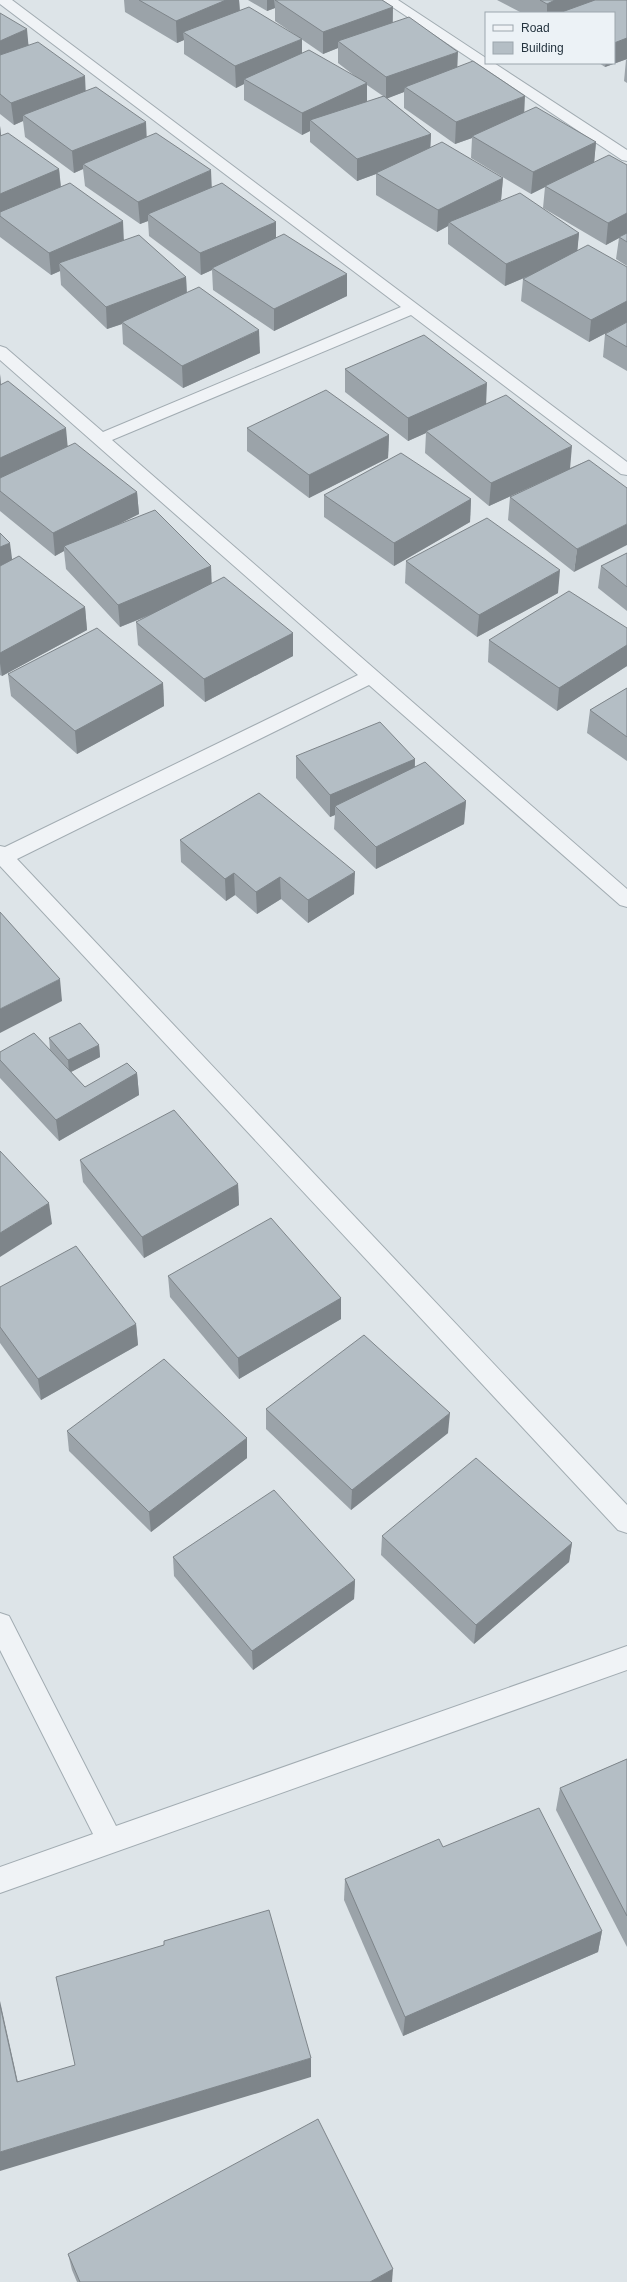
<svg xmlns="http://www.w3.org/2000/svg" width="627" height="2282" viewBox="0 0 627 2282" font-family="Arial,sans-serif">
<rect width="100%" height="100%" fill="#dde4e8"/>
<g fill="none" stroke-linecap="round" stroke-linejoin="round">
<defs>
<g id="street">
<polygon points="0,0 12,0 627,462 627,475 621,474 411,315 112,440 627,889 627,907 620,905 369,685 17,859 627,1505 627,1533 618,1530 0,866 0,846 5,847 358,675 0,360 0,346 6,348 103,432 401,307 0,4"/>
<polygon points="382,0 398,0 486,58 486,63 494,63 627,150 627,161 622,160"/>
<polygon points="0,1613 9,1616 116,1826 627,1646 627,1670 0,1893 0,1867 93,1834 0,1650"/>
</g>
</defs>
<!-- street casing -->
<use href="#street" stroke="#a2acb2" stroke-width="2"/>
<!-- street -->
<use href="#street" fill="#f0f3f6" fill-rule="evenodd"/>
</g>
<!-- wall -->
<g fill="#9ba3a9" fill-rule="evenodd">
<path d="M124,0H239L240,10L302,53L360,80L338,63V48L323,54L275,21V8L267,11L248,0H382L393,7V23L524,112L596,142L594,162L627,165V266L616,259L619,238L606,245L543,208L545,187L531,194L471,158L472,138L455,144L404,108V92L387,98L431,134L430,147L503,178L501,200L495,203L579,233L577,250L627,267V322L589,342L521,301L523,279L531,275L505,286L448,244V226L437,232L376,195V174L357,181L310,142V131L302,135L244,100V84L236,88L184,54V40L177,43L125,12ZM367,85L383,96L367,102Z"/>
<polygon points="497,0 627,0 627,59 605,67 599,63 614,63 614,13 522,13"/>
<polygon points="0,13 29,45 86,91 212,187 276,222 276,238 347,274 347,296 274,331 213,290 212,270 201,275 149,236 148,221 140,224 85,186 83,169 74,173 25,137 23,121 14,125 0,114"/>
<polygon points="627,59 627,83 624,81 626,60"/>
<polygon points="0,126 1,136 59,169 61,186 124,240 186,277 187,293 260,353 183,388 123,344 122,324 107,329 61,285 60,271 51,275 0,237"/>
<polygon points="627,322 627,371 603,357 605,334"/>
<polygon points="345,369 486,404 570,468 589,460 574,572 508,520 510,497 554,476 489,506 425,453 426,433 408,441 345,392"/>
<polygon points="0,374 1,384 68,446 137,492 139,514 115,526 211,566 211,584 293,633 293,656 205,702 138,645 136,622 153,614 120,627 66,569 64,551 55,556 0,511"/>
<polygon points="247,428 389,435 388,458 309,498 247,451"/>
<polygon points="324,495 471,499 470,522 394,566 324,517"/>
<polygon points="0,533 12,560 85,607 87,630 2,676 0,675"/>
<polygon points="627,553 627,611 598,588 601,566"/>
<polygon points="406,561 558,593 477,637 405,583"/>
<polygon points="627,628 627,666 557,711 488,662 489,640"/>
<polygon points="8,674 163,683 164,706 77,754 11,696"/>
<polygon points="627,688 627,761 587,733 590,710"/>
<polygon points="296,756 415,759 415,767 466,801 464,824 376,869 334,829 335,815 330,817 296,778"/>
<polygon points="180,840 354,894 308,923 281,899 257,914 235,895 226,901 181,862"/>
<polygon points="49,1038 99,1045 100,1057 71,1072 85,1087 137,1073 139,1095 59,1141 0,1078 0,1052 50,1050"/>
<polygon points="80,1160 238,1184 239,1205 144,1258 83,1182"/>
<polygon points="168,1276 341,1298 341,1319 239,1379 170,1297"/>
<polygon points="0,1287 136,1324 138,1345 41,1400 0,1343"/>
<polygon points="266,1409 448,1433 351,1510 266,1429"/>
<polygon points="67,1431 247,1438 247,1458 151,1532 69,1451"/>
<polygon points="382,1536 572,1543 569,1562 474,1644 381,1555"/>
<polygon points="173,1557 355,1580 354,1599 253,1670 174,1576"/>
<polygon points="627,1759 627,1947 556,1810 560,1788"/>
<polygon points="345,1879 602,1931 598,1952 403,2036 344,1900"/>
<polygon points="68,2254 392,2282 77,2282 72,2270"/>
</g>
<!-- shaded-wall -->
<g fill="#7e858a">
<polygon points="226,0 239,0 240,16 183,32 184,40 177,43 176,21"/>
<polygon points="267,0 274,0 275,8 267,11"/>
<polygon points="555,0 598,0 571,13 547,13 547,4"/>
<polygon points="393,7 392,29 338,41 338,48 323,54 323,32"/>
<polygon points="27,29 29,51 0,63 0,41"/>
<polygon points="627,38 627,59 605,67 606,63 614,63 614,43"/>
<polygon points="302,39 302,61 244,79 244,84 236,88 235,66"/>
<polygon points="458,52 457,74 405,87 404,92 386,99 386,77"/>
<polygon points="85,76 86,98 23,115 23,121 14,125 11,103"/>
<polygon points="367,83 367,105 310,120 310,131 302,135 302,113"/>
<polygon points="525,96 524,118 472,136 472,138 455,144 456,122"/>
<polygon points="146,122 147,143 83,164 83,169 74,173 72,151"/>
<polygon points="0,126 2,143 0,144"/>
<polygon points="431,134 430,156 376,173 376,174 357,181 357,159"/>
<polygon points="596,142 594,164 545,186 545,187 531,194 533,172"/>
<polygon points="59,169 61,191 0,216 0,194"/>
<polygon points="211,170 212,192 148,214 148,221 140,224 138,202"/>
<polygon points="503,178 501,200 452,224 449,222 448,226 437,232 438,210"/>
<polygon points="627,213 627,234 619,237 619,238 606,245 608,223"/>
<polygon points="123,221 124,243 59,263 60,271 51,275 49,253"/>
<polygon points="276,222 276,244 212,268 212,270 201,275 200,253"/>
<polygon points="579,233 577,255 505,286 506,264"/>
<polygon points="347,274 347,296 274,331 274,309"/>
<polygon points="186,277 187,300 122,322 122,324 107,329 106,307"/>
<polygon points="627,301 627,322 589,342 591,320"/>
<polygon points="259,330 260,353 183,388 182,366"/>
<polygon points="0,374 1,387 0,388"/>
<polygon points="487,383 486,406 426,431 426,433 408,441 408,418"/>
<polygon points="66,428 68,450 0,482 0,458"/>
<polygon points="389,435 388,458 309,498 309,475"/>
<polygon points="572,446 570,469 489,506 491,483"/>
<polygon points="137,492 139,514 67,550 64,546 64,551 55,556 53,533"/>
<polygon points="471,499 470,522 394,566 394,543"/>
<polygon points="627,524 627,545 574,572 577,549"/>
<polygon points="10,543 13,566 0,571 0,547"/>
<polygon points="211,566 212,589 120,627 118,605"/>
<polygon points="560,570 558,593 477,637 479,615"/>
<polygon points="85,607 87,630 2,676 0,663 0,653"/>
<polygon points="293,633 293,656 205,702 204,679"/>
<polygon points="627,645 627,666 557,711 559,688"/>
<polygon points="163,683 164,706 77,754 75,731"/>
<polygon points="415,759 414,782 335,806 335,815 330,817 330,795"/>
<polygon points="466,801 464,824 376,869 376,847"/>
<polygon points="355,872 354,894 308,923 308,900"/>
<polygon points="234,873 235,895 226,901 225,879"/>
<polygon points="280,877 281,899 257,914 256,892"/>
<polygon points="60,979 62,1001 0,1033 0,1009"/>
<polygon points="99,1045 100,1057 69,1073 68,1060"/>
<polygon points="137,1073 139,1095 59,1141 56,1120"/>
<polygon points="238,1184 239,1205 144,1258 142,1237"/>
<polygon points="49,1203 52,1224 0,1257 0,1233"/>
<polygon points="341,1298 341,1319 239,1379 238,1358"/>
<polygon points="136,1324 138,1345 41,1400 38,1379"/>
<polygon points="450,1413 448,1433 351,1510 352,1490"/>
<polygon points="247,1438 247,1458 151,1532 149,1512"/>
<polygon points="572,1543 569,1562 474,1644 476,1625"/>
<polygon points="355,1580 354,1599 253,1670 252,1651"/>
<polygon points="602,1931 598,1952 403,2036 405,2017"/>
<polygon points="0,2001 22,2101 17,2082 0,2005"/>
<polygon points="311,2058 311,2077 0,2171 0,2152"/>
<polygon points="393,2269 392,2282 370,2282"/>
</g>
<!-- building -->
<g fill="#b4bec5" stroke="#7e858a">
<polygon points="139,0 226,0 176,21"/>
<polygon points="275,0 382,0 393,7 323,32"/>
<polygon points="540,0 555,0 547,4"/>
<polygon points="595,0 627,0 627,38 614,43 614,13 559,13"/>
<polygon points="249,7 302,39 235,66 183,32"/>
<polygon points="0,13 27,29 0,41"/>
<polygon points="409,17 458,52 386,77 338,41"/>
<polygon points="38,42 85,76 11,103 0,94 0,55"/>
<polygon points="309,50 367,83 302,113 244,79"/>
<polygon points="473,61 525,96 456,122 405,87"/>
<polygon points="96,87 146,122 72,151 23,115"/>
<polygon points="384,96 431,134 357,159 310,120"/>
<polygon points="536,107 596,142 533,172 472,136"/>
<polygon points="8,133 59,169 0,194 0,136"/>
<polygon points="156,133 211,170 138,202 83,164"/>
<polygon points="442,142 503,178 438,210 376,173"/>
<polygon points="609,155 627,165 627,213 608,223 545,186"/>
<polygon points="70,183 123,221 49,253 0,216 0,212"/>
<polygon points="222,183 276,222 200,253 148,214"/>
<polygon points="520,193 579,233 506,264 449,222"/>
<polygon points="627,233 627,242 619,237"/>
<polygon points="284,234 347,274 274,309 212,268"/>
<polygon points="139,235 186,277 106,307 59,263"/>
<polygon points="588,245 627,267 627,301 591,320 523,279"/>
<polygon points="199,287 259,330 182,366 122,322"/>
<polygon points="627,322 627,347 605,334"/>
<polygon points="424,335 487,383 408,418 345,369"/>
<polygon points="8,381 66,428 0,458 0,385"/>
<polygon points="326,390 389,435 309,475 247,428"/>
<polygon points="506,395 572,446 491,483 426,431"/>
<polygon points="75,443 137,492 53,533 0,491 0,478"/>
<polygon points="401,453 471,499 394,543 324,495"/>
<polygon points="589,460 627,488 627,524 577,549 510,497"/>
<polygon points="155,510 211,566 118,605 64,546"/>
<polygon points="487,518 560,570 479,615 406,561"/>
<polygon points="0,533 10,543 0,547"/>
<polygon points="627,553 627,587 601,566"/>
<polygon points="19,556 85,607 0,653 0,566"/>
<polygon points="224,577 293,633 204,679 136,622"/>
<polygon points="569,591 627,628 627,645 559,688 489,640"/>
<polygon points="97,628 163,683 75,731 8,674"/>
<polygon points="627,688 627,737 590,710"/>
<polygon points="380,722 415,759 330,795 296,756"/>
<polygon points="425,762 466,801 376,847 335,806"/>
<polygon points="259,793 355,872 308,900 280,877 256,892 234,873 225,879 180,840"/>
<polygon points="0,912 60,979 0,1009"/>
<polygon points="80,1023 99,1045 68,1060 49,1038"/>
<polygon points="34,1033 85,1087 127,1063 137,1073 56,1120 0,1060 0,1052"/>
<polygon points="174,1110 238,1184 142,1237 80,1160"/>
<polygon points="0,1151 49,1203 0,1233"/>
<polygon points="271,1218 341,1298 238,1358 168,1276"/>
<polygon points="76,1246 136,1324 38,1379 0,1327 0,1287"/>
<polygon points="364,1335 450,1413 352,1490 266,1409"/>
<polygon points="164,1359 247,1438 149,1512 67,1431"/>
<polygon points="476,1458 572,1543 476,1625 382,1536"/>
<polygon points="274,1490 355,1580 252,1651 173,1557"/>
<polygon points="627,1759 627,1916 560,1788"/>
<polygon points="539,1808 602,1931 405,2017 345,1879 439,1839 443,1847"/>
<polygon points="269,1910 311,2058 0,2152 0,2005 17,2082 75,2065 56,1977 164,1945 164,1941"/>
<polygon points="318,2119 393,2269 370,2282 80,2282 68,2254"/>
</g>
<!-- legend -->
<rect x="485" y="12" width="130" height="52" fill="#ecf2f6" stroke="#9ca6ad"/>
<rect x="493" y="25" width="20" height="6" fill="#f0f3f6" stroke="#9ca6ad"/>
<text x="521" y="32" font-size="12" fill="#25343f">Road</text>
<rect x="493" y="42" width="20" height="12" fill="#b4bec5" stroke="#9ca6ad"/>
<text x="521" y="52" font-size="12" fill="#25343f">Building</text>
</svg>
